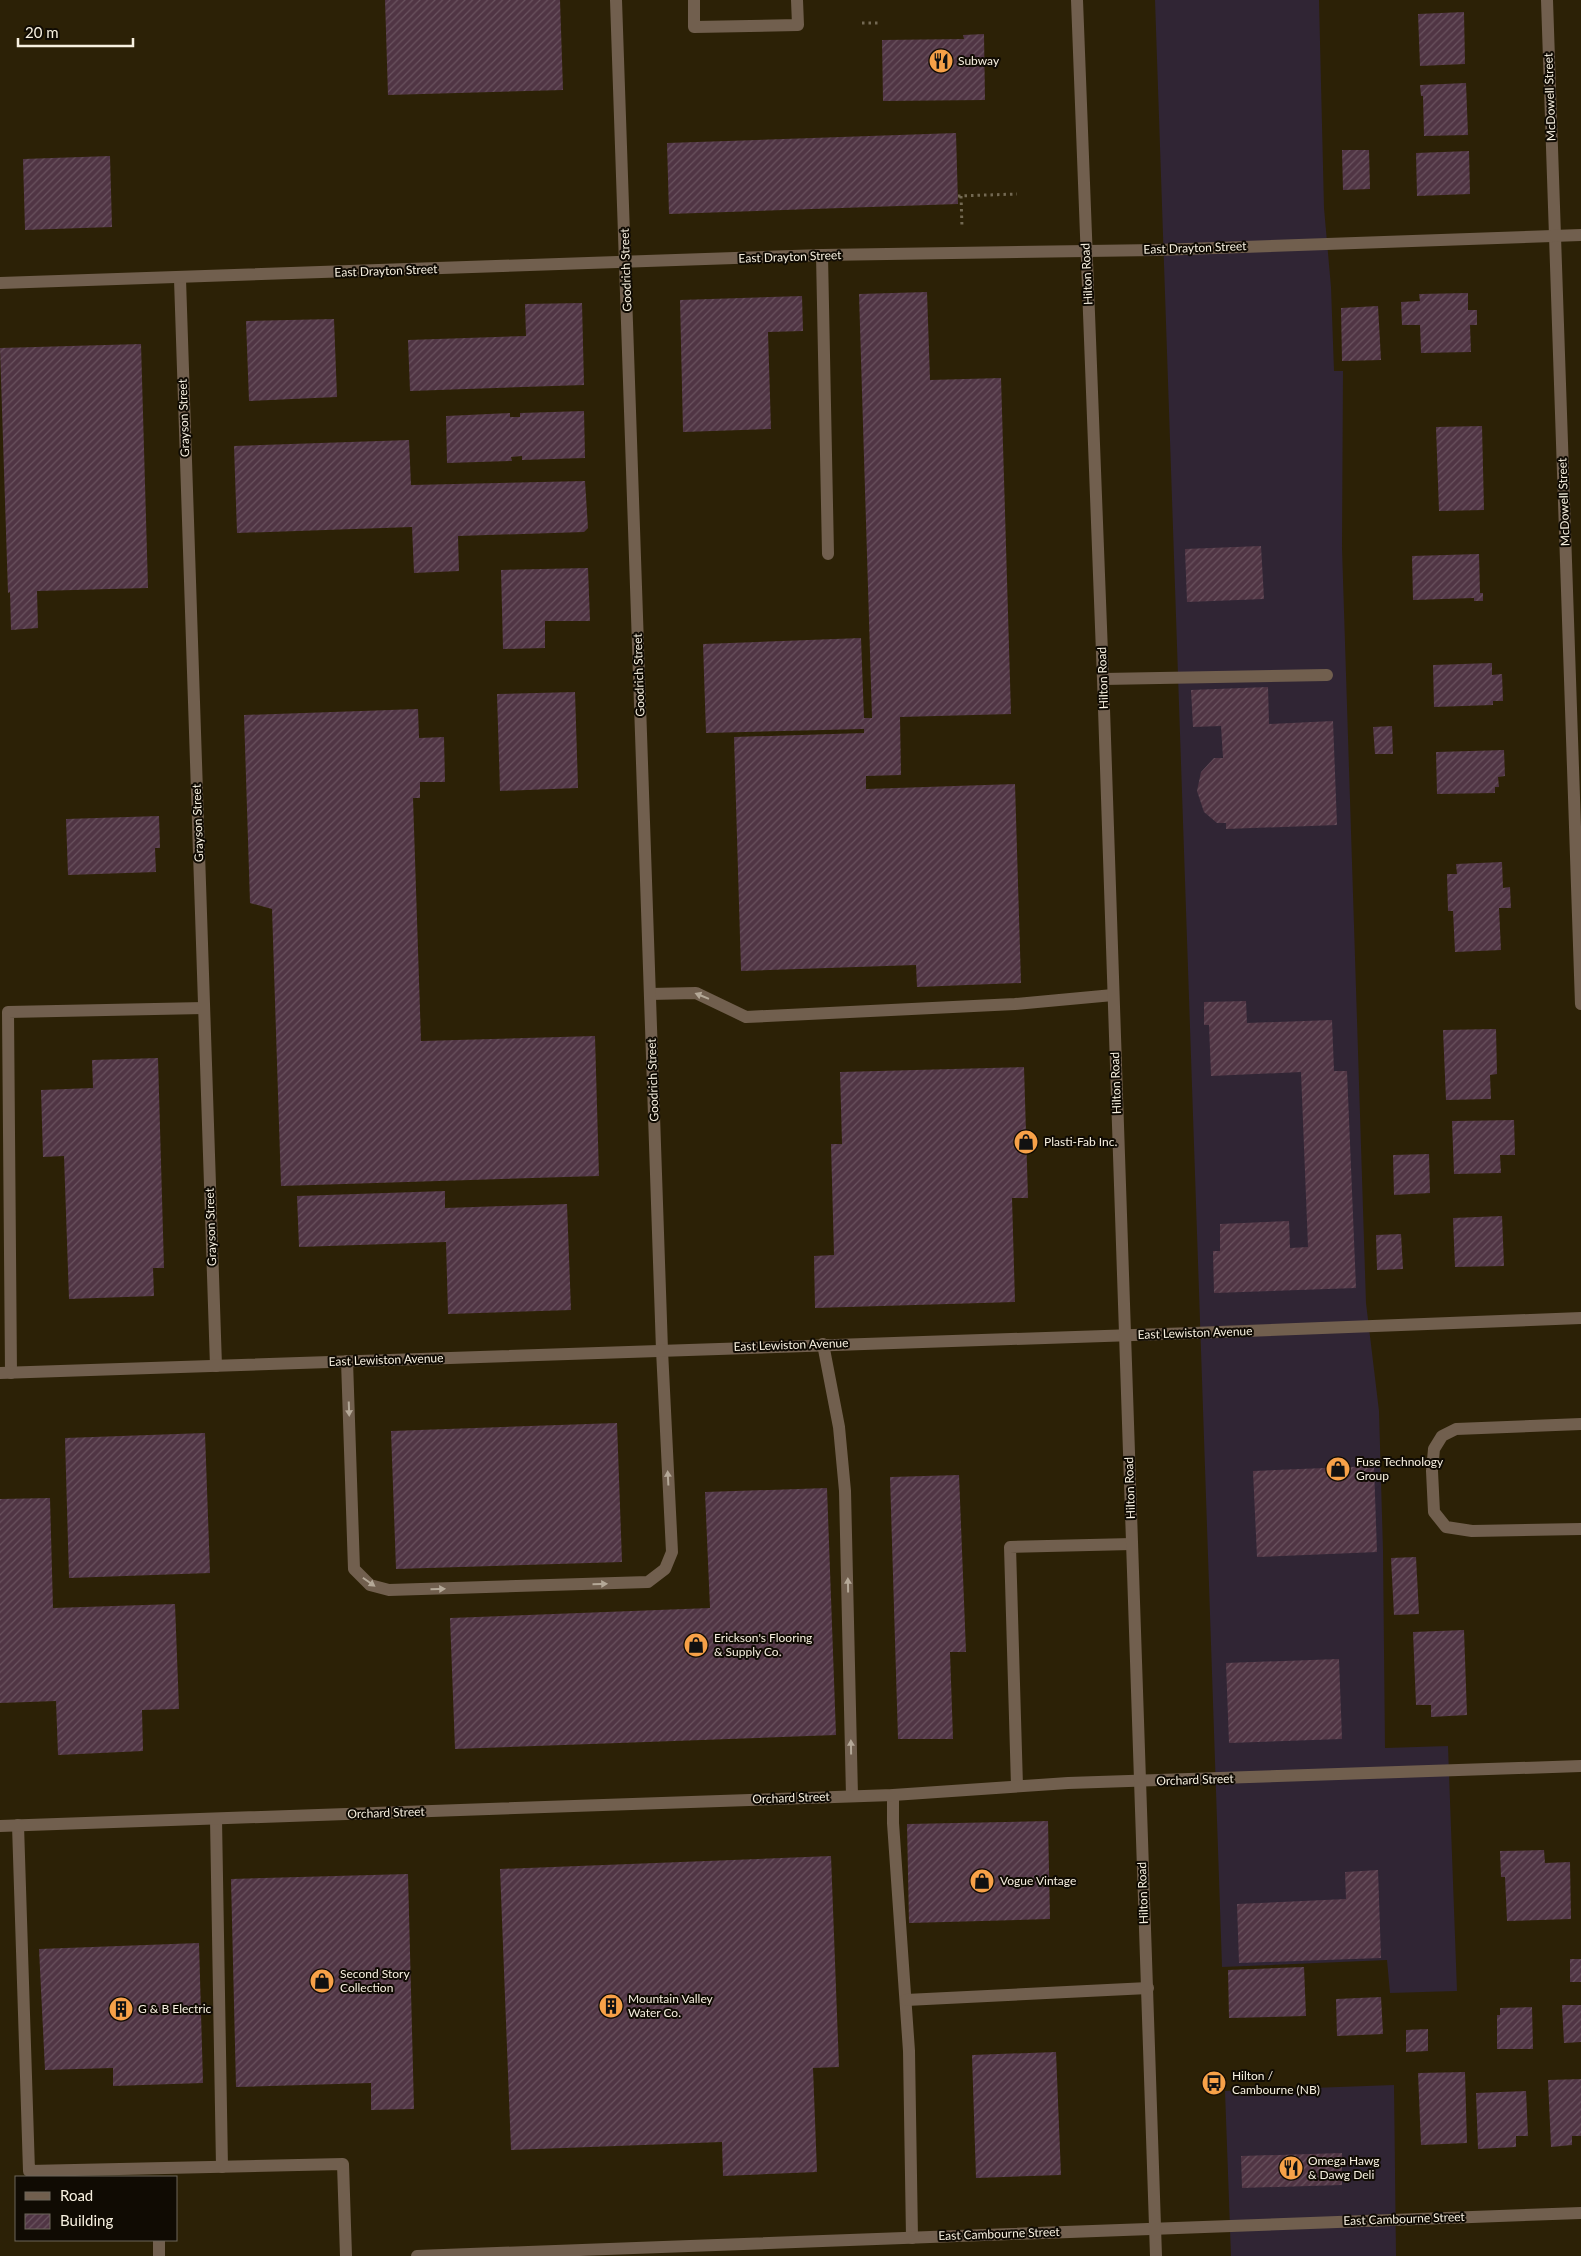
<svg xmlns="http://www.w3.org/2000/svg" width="1581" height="2256" viewBox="0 0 1581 2256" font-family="Lato,sans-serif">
<defs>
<pattern id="building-hatch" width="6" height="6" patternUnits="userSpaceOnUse" patternTransform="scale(1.25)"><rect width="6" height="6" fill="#503544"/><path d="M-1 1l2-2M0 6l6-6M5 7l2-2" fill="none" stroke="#6a535f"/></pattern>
</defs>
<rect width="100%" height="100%" fill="#2c2106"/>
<!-- commercial -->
<g fill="#302534">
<polygon points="1155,0 1319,0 1324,208 1331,287 1334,371 1343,371 1342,548 1366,1303 1379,1411 1383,1550 1385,1748 1448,1746 1457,1991 1390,1993 1387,1960 1222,1967"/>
<polygon points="1394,2085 1396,2256 1231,2256 1225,2091"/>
</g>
<!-- building -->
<g fill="url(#building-hatch)">
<polygon points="385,0 560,0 563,90 388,95"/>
<polygon points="1464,12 1465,64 1420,66 1418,14"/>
<polygon points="984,34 985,100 883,101 882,40 964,39 963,35"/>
<polygon points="1466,83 1468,135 1424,136 1423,96 1421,96 1420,85"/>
<polygon points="956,133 958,204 669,214 667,143"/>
<polygon points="1342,150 1369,150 1370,189 1343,190"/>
<polygon points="1469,151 1470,194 1417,196 1416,153"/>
<polygon points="110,156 112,227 25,230 23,159"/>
<polygon points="927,292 930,380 1001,378 1011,714 900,717 901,775 866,776 866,789 1015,784 1021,983 917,987 916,965 741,971 734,737 864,733 864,729 706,733 703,644 861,638 864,718 872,718 859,294"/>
<polygon points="1468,293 1468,310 1477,310 1477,325 1470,325 1471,352 1421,353 1420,325 1402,325 1401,302 1420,301 1419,294"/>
<polygon points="802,296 803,331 768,332 771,429 683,432 680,300"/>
<polygon points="582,303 584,385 410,391 408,340 526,336 525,304"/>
<polygon points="1378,306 1381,360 1342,361 1341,308"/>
<polygon points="334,319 337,397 249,401 246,321"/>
<polygon points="141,344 148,588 37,591 38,628 11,630 10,592 8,593 0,348"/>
<polygon points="584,411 585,458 522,460 522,456 511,457 512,461 447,463 446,416 510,413 510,417 520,417 520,413"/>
<polygon points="1482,426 1484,510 1439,511 1436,427"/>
<polygon points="409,440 411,485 585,481 588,528 584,532 458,536 459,571 414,573 412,527 237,533 234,446"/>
<polygon points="1261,546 1264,599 1187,602 1185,549"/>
<polygon points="1479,554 1480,593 1483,593 1483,601 1474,601 1474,598 1413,600 1412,556"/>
<polygon points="588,568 590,621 545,621 545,648 503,649 501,570"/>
<polygon points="1492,663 1492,675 1502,674 1503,701 1493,701 1493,705 1434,707 1433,665"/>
<polygon points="1268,687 1269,724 1333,721 1337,825 1226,829 1226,823 1217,823 1204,812 1197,791 1201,772 1214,758 1223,758 1221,726 1193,727 1191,690"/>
<polygon points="575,692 578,788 500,791 497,694"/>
<polygon points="418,709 419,738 444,737 445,782 420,782 420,798 413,798 421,1041 595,1036 599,1176 281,1186 272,909 250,903 244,715"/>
<polygon points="1392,726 1393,754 1375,754 1373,727"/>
<polygon points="1504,750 1505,776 1498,777 1499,787 1495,787 1495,793 1437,794 1436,752"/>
<polygon points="159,816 160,848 155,848 156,872 68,875 66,819"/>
<polygon points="1502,862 1503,888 1510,887 1511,908 1499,908 1501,950 1455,952 1453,911 1448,911 1447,874 1457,874 1456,864"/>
<polygon points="1246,1001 1247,1023 1332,1020 1334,1071 1347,1071 1356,1288 1214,1293 1213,1251 1220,1251 1220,1224 1289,1221 1290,1248 1308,1247 1301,1072 1211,1076 1209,1025 1204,1025 1204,1002"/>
<polygon points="1496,1029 1497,1074 1490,1075 1491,1099 1446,1100 1443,1030"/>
<polygon points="158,1058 164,1268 153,1268 154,1296 69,1299 64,1156 43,1157 41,1090 93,1088 92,1060"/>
<polygon points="1024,1067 1028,1198 1012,1198 1015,1302 815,1308 814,1256 834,1255 831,1144 842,1144 840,1072"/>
<polygon points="1514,1120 1515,1155 1500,1155 1501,1173 1454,1174 1452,1121"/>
<polygon points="1429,1154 1430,1193 1394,1195 1393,1155"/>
<polygon points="445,1191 445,1208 567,1204 571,1310 448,1314 446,1242 299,1247 297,1196"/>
<polygon points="1502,1216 1504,1266 1455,1267 1453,1218"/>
<polygon points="1401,1234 1403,1269 1377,1270 1376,1235"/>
<polygon points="617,1423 622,1562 396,1569 391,1431"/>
<polygon points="205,1433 210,1573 69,1578 65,1438"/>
<polygon points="1374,1466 1377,1552 1257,1557 1253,1471"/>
<polygon points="959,1475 966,1652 950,1652 953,1739 898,1739 890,1477"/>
<polygon points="827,1488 836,1735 455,1749 450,1618 710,1608 705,1492"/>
<polygon points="50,1498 53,1608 175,1604 179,1709 142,1710 143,1751 58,1755 56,1701 0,1703 0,1499"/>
<polygon points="1416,1557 1419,1614 1394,1615 1391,1558"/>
<polygon points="1464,1630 1467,1715 1431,1717 1431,1705 1416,1705 1413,1632"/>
<polygon points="1339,1659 1342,1739 1229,1743 1226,1663"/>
<polygon points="1048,1821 1050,1919 909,1923 907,1824"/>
<polygon points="1544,1850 1545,1863 1570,1862 1571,1919 1507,1921 1505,1877 1501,1877 1500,1851"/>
<polygon points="831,1856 839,2067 813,2068 817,2172 723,2176 722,2142 511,2150 500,1869"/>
<polygon points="1378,1870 1381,1958 1239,1963 1237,1904 1346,1899 1345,1872"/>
<polygon points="408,1874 414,2109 371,2110 371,2083 236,2087 231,1879"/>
<polygon points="199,1943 203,2083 113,2086 113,2068 45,2070 39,1949"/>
<rect x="1570" y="1959" width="11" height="23"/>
<polygon points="1304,1967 1306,2016 1229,2018 1228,1970"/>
<polygon points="1381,1997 1383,2034 1337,2036 1336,1999"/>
<polygon points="1562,2005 1581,2005 1581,2042 1564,2043"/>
<polygon points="1532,2007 1533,2049 1497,2049 1497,2015 1500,2015 1500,2008"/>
<polygon points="1428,2029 1428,2051 1406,2052 1406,2030"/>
<polygon points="1056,2052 1061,2175 976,2178 972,2055"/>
<polygon points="1465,2072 1467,2143 1421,2145 1418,2073"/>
<polygon points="1581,2079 1581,2136 1572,2136 1572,2145 1551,2147 1548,2080"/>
<polygon points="1526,2091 1528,2136 1516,2136 1516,2147 1478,2149 1476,2093"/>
<polygon points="1342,2153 1342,2185 1242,2188 1241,2156"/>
</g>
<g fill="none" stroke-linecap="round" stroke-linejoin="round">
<!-- path -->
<g stroke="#736952" stroke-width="3" stroke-dasharray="2.5 4" stroke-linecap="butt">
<polyline points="862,23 879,23"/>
<polyline points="958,196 1017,194"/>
<polyline points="961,196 962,227"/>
</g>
<!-- service -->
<g stroke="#715f4e" stroke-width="12">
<polyline points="694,0 694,27 798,25 797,0"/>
<polyline points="822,255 828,554"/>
<polyline points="1103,679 1327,675"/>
<polyline points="650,994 696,993 746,1017 1015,1004 1113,995"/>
<polyline points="823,1344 839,1427 845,1491 852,1796"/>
<polyline points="347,1361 354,1569 370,1585 389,1590 648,1582 665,1569 672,1552 662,1350"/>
<polyline points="11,1373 8,1012 204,1008"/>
<polyline points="1581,1424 1456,1429 1442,1436 1434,1449 1432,1471 1434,1512 1446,1527 1472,1531 1581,1529"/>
<polyline points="1017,1786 1010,1547 1132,1544"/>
<polyline points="893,1795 893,1823 909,2051 912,2238"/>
<polyline points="216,1819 222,2167"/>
<polyline points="18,1825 29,2171 343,2164 346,2256"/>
<polyline points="906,2000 1148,1988"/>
<polyline points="159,2240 159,2256"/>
</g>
<!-- minor -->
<g stroke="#715f4e" stroke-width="12">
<polyline points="616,0 662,1350"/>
<polyline points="1547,0 1581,1004"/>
<polyline points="180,279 216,1366"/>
<polyline points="0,283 822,255 1157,250 1581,235"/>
<polyline points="0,1373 1193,1333 1581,1318"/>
<polyline points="0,1826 893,1795 1068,1783 1581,1766"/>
<polyline points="417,2256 1581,2213"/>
</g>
<!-- tertiary -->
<polyline stroke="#715f4e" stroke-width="12" points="1077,0 1103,679 1156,2256"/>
</g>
<!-- one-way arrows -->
<defs><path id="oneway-solid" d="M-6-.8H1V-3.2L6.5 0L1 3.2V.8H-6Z" transform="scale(1.25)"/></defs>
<g fill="#b4a897">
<use href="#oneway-solid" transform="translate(702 996) rotate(-158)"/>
<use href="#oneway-solid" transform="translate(349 1409) rotate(88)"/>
<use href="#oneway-solid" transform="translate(668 1478) rotate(-93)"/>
<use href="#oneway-solid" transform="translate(369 1582) rotate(35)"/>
<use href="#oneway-solid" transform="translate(600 1584) rotate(-2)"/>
<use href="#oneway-solid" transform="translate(848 1585) rotate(-91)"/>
<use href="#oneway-solid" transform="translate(438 1589) rotate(-2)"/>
<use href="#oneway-solid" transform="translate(851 1747) rotate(-91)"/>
</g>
<!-- icons -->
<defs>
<symbol id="restaurant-disc" viewBox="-11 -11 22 22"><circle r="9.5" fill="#f7a148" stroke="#100b03"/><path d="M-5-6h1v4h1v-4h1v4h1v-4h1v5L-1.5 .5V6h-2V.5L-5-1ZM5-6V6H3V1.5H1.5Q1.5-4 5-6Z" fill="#111"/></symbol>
<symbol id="shop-disc" viewBox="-11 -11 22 22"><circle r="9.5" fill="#f7a148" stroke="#100b03"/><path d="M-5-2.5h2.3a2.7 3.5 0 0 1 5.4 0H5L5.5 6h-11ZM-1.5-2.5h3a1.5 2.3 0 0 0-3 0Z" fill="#111"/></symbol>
<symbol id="building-disc" viewBox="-11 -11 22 22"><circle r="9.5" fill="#f7a148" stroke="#100b03"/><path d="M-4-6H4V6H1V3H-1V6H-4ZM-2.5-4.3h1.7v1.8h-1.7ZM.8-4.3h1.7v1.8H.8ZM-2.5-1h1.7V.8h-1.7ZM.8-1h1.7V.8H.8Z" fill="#111"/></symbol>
<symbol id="bus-disc" viewBox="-11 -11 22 22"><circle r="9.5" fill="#f7a148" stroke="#100b03"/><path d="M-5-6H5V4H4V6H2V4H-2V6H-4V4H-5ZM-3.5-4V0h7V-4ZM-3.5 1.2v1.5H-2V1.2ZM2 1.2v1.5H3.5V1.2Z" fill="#111"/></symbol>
</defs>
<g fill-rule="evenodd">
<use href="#restaurant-disc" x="927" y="47" width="28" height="28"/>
<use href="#shop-disc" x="1012" y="1128" width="28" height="28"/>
<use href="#shop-disc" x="1324" y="1455" width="28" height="28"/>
<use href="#shop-disc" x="682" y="1631" width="28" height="28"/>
<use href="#shop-disc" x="968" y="1867" width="28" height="28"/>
<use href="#shop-disc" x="308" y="1967" width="28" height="28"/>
<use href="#building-disc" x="597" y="1992" width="28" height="28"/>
<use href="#building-disc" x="107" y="1995" width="28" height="28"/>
<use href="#bus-disc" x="1200" y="2069" width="28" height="28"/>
<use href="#restaurant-disc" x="1277" y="2154" width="28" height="28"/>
</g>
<g text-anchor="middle" stroke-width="4" stroke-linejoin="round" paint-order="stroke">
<!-- poi labels -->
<g font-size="12" fill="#f7f0e0" stroke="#100b03" text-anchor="start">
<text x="958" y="65">Subway</text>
<text x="1044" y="1146">Plasti-Fab Inc.</text>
<text x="1356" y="1466">Fuse Technology<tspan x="1356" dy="14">Group</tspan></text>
<text x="714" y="1642">Erickson's Flooring<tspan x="714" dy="14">&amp; Supply Co.</tspan></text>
<text x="1000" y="1885">Vogue Vintage</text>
<text x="340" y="1978">Second Story<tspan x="340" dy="14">Collection</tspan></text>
<text x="628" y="2003">Mountain Valley<tspan x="628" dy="14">Water Co.</tspan></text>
<text x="138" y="2013">G &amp; B Electric</text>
<text x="1232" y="2080">Hilton /<tspan x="1232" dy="14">Cambourne (NB)</tspan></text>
<text x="1308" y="2165">Omega Hawg<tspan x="1308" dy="14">&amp; Dawg Deli</tspan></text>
</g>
<!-- street labels -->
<g font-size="12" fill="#f7f0e0" stroke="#100b03">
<text transform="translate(1550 97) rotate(-92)" y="4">McDowell Street</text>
<text transform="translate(1195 248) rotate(-2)" y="4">East Drayton Street</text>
<text transform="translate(790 257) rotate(-2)" y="4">East Drayton Street</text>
<text transform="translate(626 270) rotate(-92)" y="4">Goodrich Street</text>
<text transform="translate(386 271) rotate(-2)" y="4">East Drayton Street</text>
<text transform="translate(1087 274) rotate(-93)" y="4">Hilton Road</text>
<text transform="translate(184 418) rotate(-92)" y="4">Grayson Street</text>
<text transform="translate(1564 502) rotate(-92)" y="4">McDowell Street</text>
<text transform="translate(639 675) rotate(-92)" y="4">Goodrich Street</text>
<text transform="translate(1103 678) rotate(-92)" y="4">Hilton Road</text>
<text transform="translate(198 823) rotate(-92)" y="4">Grayson Street</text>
<text transform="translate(653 1080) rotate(-92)" y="4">Goodrich Street</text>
<text transform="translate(1116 1083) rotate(-92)" y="4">Hilton Road</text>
<text transform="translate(211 1227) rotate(-92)" y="4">Grayson Street</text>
<text transform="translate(1195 1333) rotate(-2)" y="4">East Lewiston Avenue</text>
<text transform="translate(791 1345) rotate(-2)" y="4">East Lewiston Avenue</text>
<text transform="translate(386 1360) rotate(-2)" y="4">East Lewiston Avenue</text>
<text transform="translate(1130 1488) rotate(-92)" y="4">Hilton Road</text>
<text transform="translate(1195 1780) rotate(-2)" y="4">Orchard Street</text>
<text transform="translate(791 1798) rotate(-2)" y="4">Orchard Street</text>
<text transform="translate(386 1813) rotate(-2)" y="4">Orchard Street</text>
<text transform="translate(1143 1893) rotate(-92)" y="4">Hilton Road</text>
<text transform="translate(1404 2219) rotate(-2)" y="4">East Cambourne Street</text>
<text transform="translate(999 2234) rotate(-2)" y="4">East Cambourne Street</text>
</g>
</g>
<!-- legend -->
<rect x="15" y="2176" width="162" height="65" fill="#100b03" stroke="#6c675b"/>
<rect x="25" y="2192" width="25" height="8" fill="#715f4e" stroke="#6c675b"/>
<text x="60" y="2201" font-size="15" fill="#f7f0e0">Road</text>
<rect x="25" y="2214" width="25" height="15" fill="url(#building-hatch)" stroke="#6c675b"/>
<text x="60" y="2226" font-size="15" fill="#f7f0e0">Building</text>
<!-- scale -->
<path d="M18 38v8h115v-8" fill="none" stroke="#f7f0e0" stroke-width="2.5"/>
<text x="25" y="38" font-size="15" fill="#f7f0e0" stroke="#100b03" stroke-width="4" paint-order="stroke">20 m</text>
</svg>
